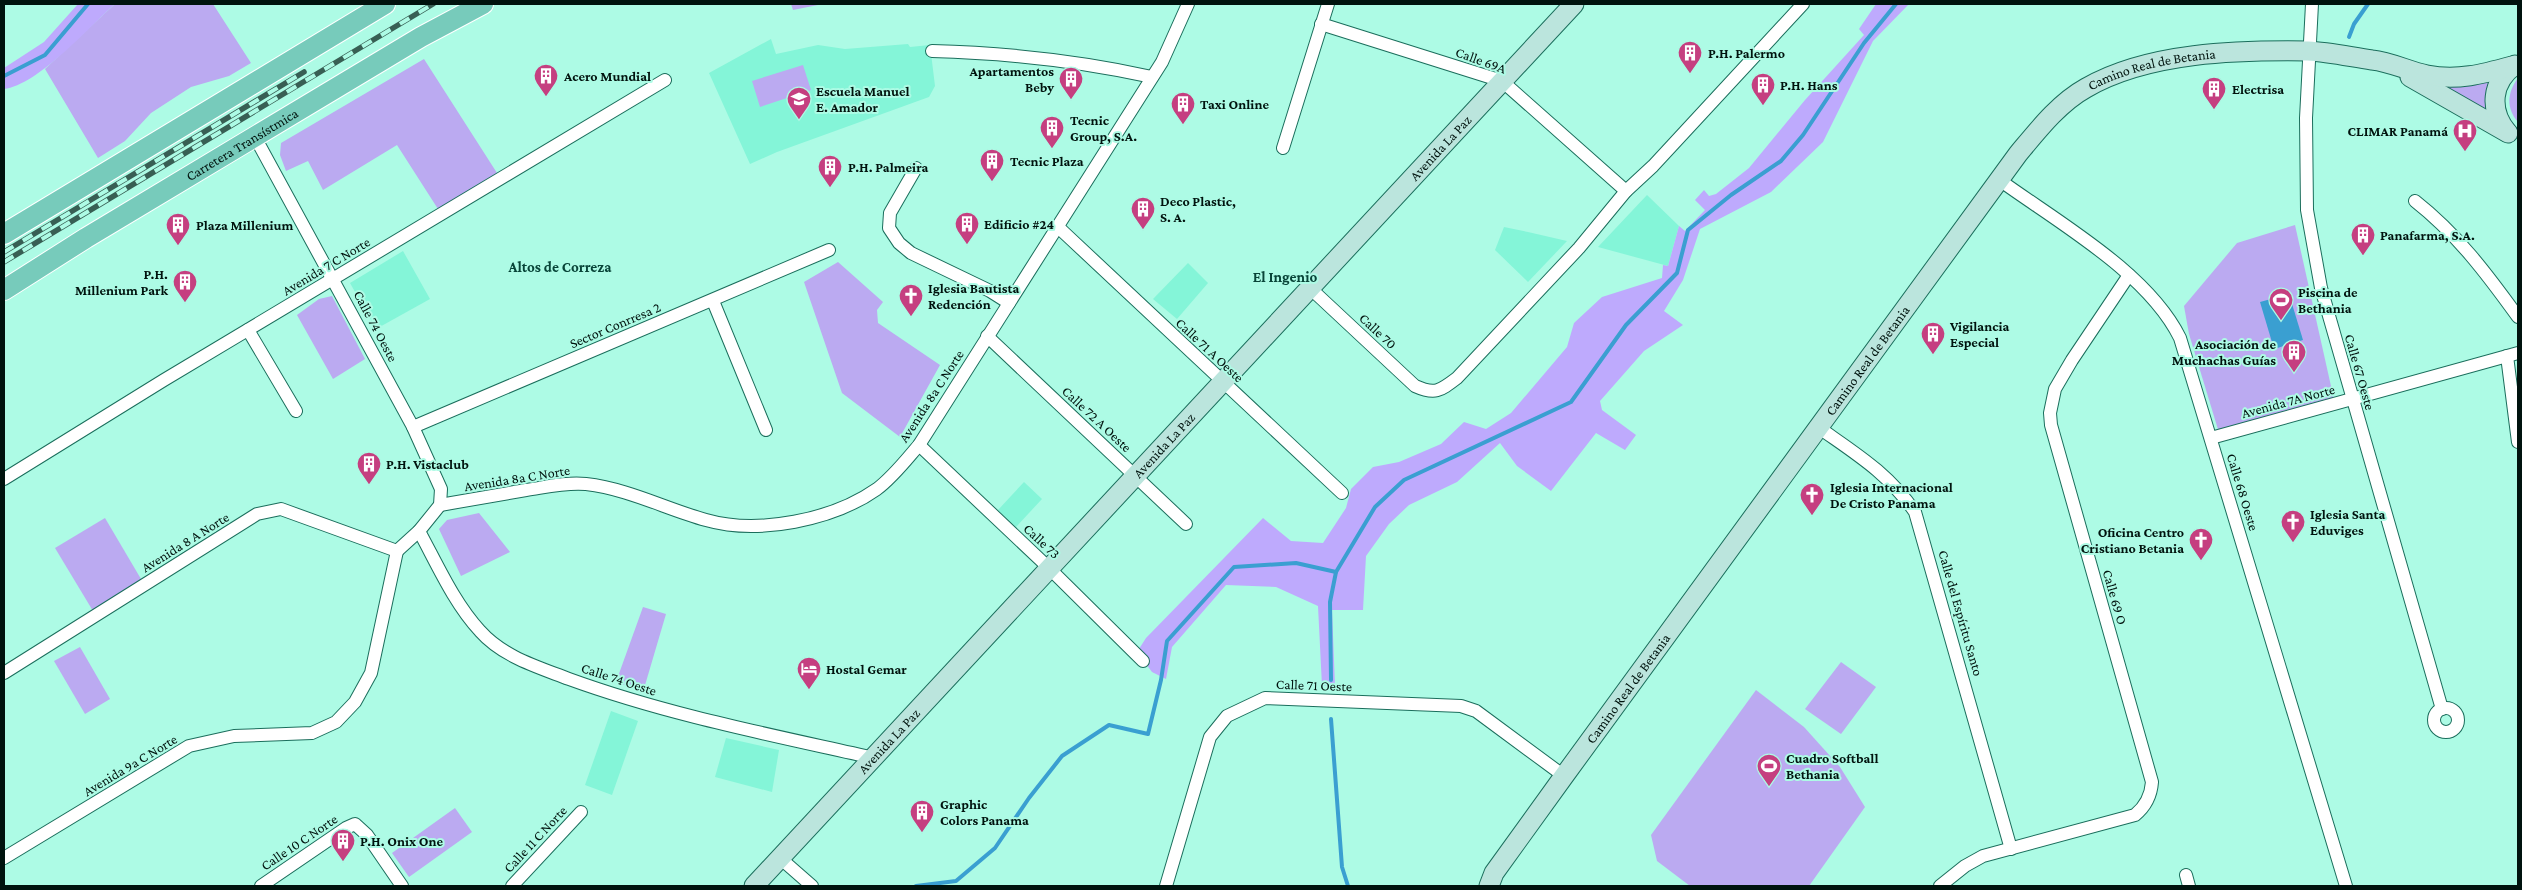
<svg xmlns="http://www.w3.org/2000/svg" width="2522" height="890" viewBox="0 0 2522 890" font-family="'Crimson Pro',serif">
<rect width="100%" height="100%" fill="#adfbe5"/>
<!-- built -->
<g fill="#84f5d8">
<polygon points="771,39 776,54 818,45 845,49 908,44 910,47 930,45 935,86 929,97 777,152 750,164 709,73"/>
<polygon points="1647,195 1679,226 1668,266 1598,247"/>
<polygon points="1504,227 1528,232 1567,241 1528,282 1495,250"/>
<polygon points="403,251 430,299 376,329 350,283"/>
<polygon points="1188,263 1208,283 1177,319 1153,299"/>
<polygon points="1024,482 1042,499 1016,527 998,510"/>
<polygon points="611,711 638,721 612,795 585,785"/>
<polygon points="726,738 779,750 772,792 715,777"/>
</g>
<!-- green -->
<g fill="#bbaaf1">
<polygon points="115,4 213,4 251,63 229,76 191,87 151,113 125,141 98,158 45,69"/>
<polygon points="791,4 823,4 793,10"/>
<polygon points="424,59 497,173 438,209 397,145 323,190 308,161 286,171 280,155 281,143"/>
<polygon points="803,65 811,90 760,107 752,81"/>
<path d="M2518,78V122C2506,109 2507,92 2518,78Z"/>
<polygon points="2488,82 2486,108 2484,111 2438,83"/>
<polygon points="2295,225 2335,404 2220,436 2189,334 2184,306 2237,243"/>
<polygon points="838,262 883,302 877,310 878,323 940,365 900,437 842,393 804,282"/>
<polygon points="332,296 365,359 333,379 297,315 319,299"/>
<polygon points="479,513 510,552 461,576 439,529 447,520"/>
<polygon points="105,518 141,579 93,611 55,548"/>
<polygon points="643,607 666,614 643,692 616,682"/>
<polygon points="80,647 110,699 85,714 54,661"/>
<polygon points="1841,662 1876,687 1841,734 1805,709"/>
<polygon points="1756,690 1804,727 1840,767 1865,807 1809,886 1690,886 1657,861 1651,835"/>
<polygon points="455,808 472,832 409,877 392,853"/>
</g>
<!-- forest -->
<g fill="#beaafd">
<path d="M78,4H115C88,28 38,85 4,89V68L44,42Z"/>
<polygon points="1876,4 1909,4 1873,41 1823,142 1771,192 1700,229 1683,280 1664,311 1683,325 1644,351 1600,401 1602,410 1636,435 1625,450 1596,433 1551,491 1517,466 1500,443 1457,482 1409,505 1389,524 1366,556 1363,610 1332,610 1335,686 1322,686 1318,606 1276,587 1226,585 1172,647 1166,679 1152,672 1137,652 1146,638 1263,518 1291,541 1323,543 1346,508 1351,489 1373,467 1399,462 1441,444 1464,422 1486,429 1511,413 1567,347 1574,323 1602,297 1662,278 1663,265 1668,266 1679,226 1685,231 1705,210 1695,200 1704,190 1709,196 1716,194 1749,168 1805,100 1864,35 1859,29"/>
</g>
<!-- water -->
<polygon fill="#3a9fd1" points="2289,294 2303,340 2274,349 2260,302"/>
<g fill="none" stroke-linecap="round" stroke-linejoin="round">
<!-- stream -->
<g stroke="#3a9fd1" stroke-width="4">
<polyline points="2349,37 2354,24 2368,4"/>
<polyline points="4,76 45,55 88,4"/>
<polyline points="1331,680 1330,602 1336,572"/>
<polyline points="1331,719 1342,867 1348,886"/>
<polyline points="916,886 956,881 995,848 1029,798 1062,756 1109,725 1148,734 1161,680 1167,641 1234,567 1296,563 1336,572 1375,507 1404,480 1571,402 1626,325 1677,273 1688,230 1731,195 1781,161 1803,135 1864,43 1896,4"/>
</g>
<defs>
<g id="street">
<polyline points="2312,4 2306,118 2307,210 2321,288 2442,709"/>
<polyline points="1321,24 1502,81 1626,191"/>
<path d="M932,51C1006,53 1080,61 1152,77"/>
<polyline points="255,137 413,427 441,489 440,505 419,531 397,551"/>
<polyline points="1283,148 1328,4"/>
<polyline points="916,168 890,213 889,228 899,243 911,253 990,291 1009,303"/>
<path d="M2001,181C2059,223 2148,273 2180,338L2346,886"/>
<path d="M2415,201C2457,234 2487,274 2518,317"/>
<polyline points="1058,227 1342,493"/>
<path d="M1310,288L1415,386C1435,395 1440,391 1457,378L1579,248L1626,191L1653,166L1803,4"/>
<polyline points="713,301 766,430"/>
<polyline points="248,330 296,411"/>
<polyline points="987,336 1186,524"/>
<polyline points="2507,356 2518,442"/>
<polyline points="413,427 829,250"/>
<path d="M1818,427C1856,454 1887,472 1915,512L2011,849"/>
<polyline points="2211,438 2518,353"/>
<polyline points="919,445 1050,569 1143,661"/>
<polyline points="4,479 164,380 665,80"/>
<path d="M440,505C469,500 498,495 526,490C546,487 566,482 586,484C629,489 666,509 706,520C758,535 833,520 877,489C893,477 906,460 919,445L1162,62L1188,4"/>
<path d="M419,531C437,564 454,603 480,631C503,657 538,667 569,679C668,715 772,735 874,758"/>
<polyline points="4,673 257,514 281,509 397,551"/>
<circle cx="2446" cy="720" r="12"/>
<polyline points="4,858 189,746 234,736 312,733 336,722 355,702 371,673 397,551"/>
<polyline points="780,858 812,886"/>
<polyline points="2186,875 2189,886"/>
<polyline points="261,886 346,828 355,824 367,835 402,886"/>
<polyline points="512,886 581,812"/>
<polyline points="1166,886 1210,737 1227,716 1265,698 1461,706 1476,711 1564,776"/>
<path d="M1940,886L1965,866L1983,856L2135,815C2146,806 2151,796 2152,782L2051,425L2050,413L2055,389L2072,360L2129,275"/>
</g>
<g id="secondary">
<polyline points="2410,77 2508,133"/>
<path d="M2507,132C2489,110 2491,82 2515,65"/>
<path id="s1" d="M754,886L1574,4"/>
<path id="s2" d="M1489,886L1494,873L1564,776L2018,154C2038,130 2059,103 2086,88C2148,52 2238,50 2308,51C2329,52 2351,57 2372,60C2391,62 2408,71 2427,75C2457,81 2483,74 2512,66"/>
</g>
<g id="primary">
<polyline points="4,234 385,4"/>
<path id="s3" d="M4,290L86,238L421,37L483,4"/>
</g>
</defs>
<!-- street casing -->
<use href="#street" stroke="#1b6e5c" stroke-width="14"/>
<!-- secondary casing -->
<use href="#secondary" stroke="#1b6e5c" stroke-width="21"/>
<!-- primary casing -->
<use href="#primary" stroke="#fff" stroke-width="22"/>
<!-- street -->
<use href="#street" stroke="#fff" stroke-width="12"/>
<!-- secondary -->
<use href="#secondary" stroke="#bbe5dd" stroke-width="19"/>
<!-- primary -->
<use href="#primary" stroke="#77cbbb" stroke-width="20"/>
<defs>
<g id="rail">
<polyline points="4,252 304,72"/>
<polyline points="4,262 433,4"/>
</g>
</defs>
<!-- rail casing -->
<use href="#rail" stroke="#385f54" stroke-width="5.5"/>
<!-- rail -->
<use href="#rail" stroke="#adfbe5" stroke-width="4" stroke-dasharray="11" stroke-linecap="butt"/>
</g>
<!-- icons -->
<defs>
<symbol id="building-pin" viewBox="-11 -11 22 30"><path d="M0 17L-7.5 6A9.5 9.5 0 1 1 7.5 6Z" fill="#c53f80" stroke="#adfbe5"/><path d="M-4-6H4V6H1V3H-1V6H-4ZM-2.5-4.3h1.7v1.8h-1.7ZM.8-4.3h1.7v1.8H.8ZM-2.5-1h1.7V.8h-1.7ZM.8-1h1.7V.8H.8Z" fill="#fff"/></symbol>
<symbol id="school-pin" viewBox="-11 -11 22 30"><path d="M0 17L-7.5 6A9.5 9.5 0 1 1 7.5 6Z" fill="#c53f80" stroke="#adfbe5"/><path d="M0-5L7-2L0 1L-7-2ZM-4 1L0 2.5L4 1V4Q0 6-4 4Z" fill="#fff"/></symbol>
<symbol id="hospital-pin" viewBox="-11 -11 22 30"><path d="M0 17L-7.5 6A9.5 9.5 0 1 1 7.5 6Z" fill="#c53f80" stroke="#adfbe5"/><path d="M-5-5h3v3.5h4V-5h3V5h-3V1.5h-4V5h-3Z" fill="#fff"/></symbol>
<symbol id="church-pin" viewBox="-11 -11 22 30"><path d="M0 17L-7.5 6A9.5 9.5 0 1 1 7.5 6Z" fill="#c53f80" stroke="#adfbe5"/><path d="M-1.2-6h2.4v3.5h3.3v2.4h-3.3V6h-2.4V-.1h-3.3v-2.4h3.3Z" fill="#fff"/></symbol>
<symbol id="stadium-pin" viewBox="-11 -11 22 30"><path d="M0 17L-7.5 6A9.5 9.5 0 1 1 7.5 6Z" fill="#c53f80" stroke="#adfbe5"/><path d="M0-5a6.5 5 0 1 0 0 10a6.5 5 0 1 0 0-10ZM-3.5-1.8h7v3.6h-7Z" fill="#fff"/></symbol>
<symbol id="hotel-pin" viewBox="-11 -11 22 30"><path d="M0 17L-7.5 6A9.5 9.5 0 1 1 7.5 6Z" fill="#c53f80" stroke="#adfbe5"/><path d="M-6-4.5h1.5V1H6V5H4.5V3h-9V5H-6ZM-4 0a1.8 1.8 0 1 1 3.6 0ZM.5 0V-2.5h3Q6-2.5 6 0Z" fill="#fff"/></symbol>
</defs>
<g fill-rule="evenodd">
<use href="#building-pin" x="1676" y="39" width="28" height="38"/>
<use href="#building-pin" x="532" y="62" width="28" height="38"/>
<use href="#building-pin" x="1057" y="65" width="28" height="38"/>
<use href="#building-pin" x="1749" y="71" width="28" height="38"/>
<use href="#building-pin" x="2200" y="75" width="28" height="38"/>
<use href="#school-pin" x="785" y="85" width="28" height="38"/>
<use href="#building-pin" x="1169" y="90" width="28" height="38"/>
<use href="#building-pin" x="1038" y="114" width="28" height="38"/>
<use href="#hospital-pin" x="2451" y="117" width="28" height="38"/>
<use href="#building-pin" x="978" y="147" width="28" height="38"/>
<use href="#building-pin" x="816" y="153" width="28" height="38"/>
<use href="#building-pin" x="1129" y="195" width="28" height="38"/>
<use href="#building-pin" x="953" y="210" width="28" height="38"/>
<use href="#building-pin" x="164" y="211" width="28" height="38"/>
<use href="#building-pin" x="2349" y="221" width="28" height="38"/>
<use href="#building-pin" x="171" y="268" width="28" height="38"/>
<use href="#church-pin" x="897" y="282" width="28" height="38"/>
<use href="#stadium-pin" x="2267" y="286" width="28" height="38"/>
<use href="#building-pin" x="1919" y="320" width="28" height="38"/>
<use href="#building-pin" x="2280" y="338" width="28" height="38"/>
<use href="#building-pin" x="355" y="450" width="28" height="38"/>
<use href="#church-pin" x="1798" y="481" width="28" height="38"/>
<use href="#church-pin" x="2279" y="508" width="28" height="38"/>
<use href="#church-pin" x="2187" y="526" width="28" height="38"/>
<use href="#hotel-pin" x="795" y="655" width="28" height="38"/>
<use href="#stadium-pin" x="1755" y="752" width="28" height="38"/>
<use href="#building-pin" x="908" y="798" width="28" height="38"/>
<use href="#building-pin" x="329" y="827" width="28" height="38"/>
</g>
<g text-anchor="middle" stroke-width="4" stroke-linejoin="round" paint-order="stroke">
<!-- poi labels -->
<g font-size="14" font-weight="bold" fill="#00130e" stroke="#adfbe5" text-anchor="start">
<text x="1708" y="58">P.H. Palermo</text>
<text x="1054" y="76" text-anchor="end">Apartamentos<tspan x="1054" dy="16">Beby</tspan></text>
<text x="564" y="81">Acero Mundial</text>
<text x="1780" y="90">P.H. Hans</text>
<text x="2232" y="94">Electrisa</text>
<text x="816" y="96">Escuela Manuel<tspan x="816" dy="16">E. Amador</tspan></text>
<text x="1200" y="109">Taxi Online</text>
<text x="1070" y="125">Tecnic<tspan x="1070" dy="16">Group, S.A.</tspan></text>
<text x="2448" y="136" text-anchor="end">CLIMAR Panamá</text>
<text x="1010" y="166">Tecnic Plaza</text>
<text x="848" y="172">P.H. Palmeira</text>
<text x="1160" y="206">Deco Plastic,<tspan x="1160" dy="16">S. A.</tspan></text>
<text x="984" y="229">Edificio #24</text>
<text x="196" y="230">Plaza Millenium</text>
<text x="2380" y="240">Panafarma, S.A.</text>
<text x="168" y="279" text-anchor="end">P.H.<tspan x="168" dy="16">Millenium Park</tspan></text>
<text x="928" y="293">Iglesia Bautista<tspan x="928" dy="16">Redención</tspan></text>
<text x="2298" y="297">Piscina de<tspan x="2298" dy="16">Bethania</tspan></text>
<text x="1950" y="331">Vigilancia<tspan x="1950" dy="16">Especial</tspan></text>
<text x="2276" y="349" text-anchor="end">Asociación de<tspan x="2276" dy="16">Muchachas Guías</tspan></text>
<text x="386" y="469">P.H. Vistaclub</text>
<text x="1830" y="492">Iglesia Internacional<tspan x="1830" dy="16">De Cristo Panama</tspan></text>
<text x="2310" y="519">Iglesia Santa<tspan x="2310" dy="16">Eduviges</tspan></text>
<text x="2184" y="537" text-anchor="end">Oficina Centro<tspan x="2184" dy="16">Cristiano Betania</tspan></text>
<text x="826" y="674">Hostal Gemar</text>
<text x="1786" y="763">Cuadro Softball<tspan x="1786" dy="16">Bethania</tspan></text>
<text x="940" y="809">Graphic<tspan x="940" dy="16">Colors Panama</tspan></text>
<text x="360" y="846">P.H. Onix One</text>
</g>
<!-- street labels -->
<g font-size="14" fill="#00130e" stroke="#adfbe5">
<text transform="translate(1481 60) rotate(20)" y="5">Calle 69A</text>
<text dy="5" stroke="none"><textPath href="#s2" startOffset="1068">Camino Real de Betania</textPath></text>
<text dy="5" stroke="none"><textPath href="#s3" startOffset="279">Carretera Transístmica</textPath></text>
<text dy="5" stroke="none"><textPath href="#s1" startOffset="1008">Avenida La Paz</textPath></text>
<text transform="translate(326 266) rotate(-31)" y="5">Avenida 7 C Norte</text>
<text transform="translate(615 325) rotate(-23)" y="5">Sector Conrresa 2</text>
<text transform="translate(376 326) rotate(62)" y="5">Calle 74 Oeste</text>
<text transform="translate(1378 331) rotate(43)" y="5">Calle 70</text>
<text transform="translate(1210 350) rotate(43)" y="5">Calle 71 A Oeste</text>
<text dy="5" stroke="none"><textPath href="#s2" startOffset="648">Camino Real de Betania</textPath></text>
<text transform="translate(2360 372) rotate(74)" y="5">Calle 67 Oeste</text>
<text transform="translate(931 396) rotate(-57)" y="5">Avenida 8a C Norte</text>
<text transform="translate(2288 401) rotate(-15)" y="5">Avenida 7A Norte</text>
<text transform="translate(1097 419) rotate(43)" y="5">Calle 72 A Oeste</text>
<text dy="5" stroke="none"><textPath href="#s1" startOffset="602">Avenida La Paz</textPath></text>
<text transform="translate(517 478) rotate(-9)" y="5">Avenida 8a C Norte</text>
<text transform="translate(2243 492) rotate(73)" y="5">Calle 68 Oeste</text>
<text transform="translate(1042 541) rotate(43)" y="5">Calle 73</text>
<text transform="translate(185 542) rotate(-32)" y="5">Avenida 8 A Norte</text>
<text transform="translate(2115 597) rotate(74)" y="5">Calle 69 O</text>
<text transform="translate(1961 613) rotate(74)" y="5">Calle del Espíritu Santo</text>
<text transform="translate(619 679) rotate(18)" y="5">Calle 74 Oeste</text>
<text transform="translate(1314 685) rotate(2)" y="5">Calle 71 Oeste</text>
<text dy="5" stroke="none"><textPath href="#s2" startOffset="242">Camino Real de Betania</textPath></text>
<text dy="5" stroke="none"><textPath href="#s1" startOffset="198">Avenida La Paz</textPath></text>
<text transform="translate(130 765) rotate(-31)" y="5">Avenida 9a C Norte</text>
<text transform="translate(535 839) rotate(-47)" y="5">Calle 11 C Norte</text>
<text transform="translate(299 842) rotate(-34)" y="5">Calle 10 C Norte</text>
</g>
<!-- neighbourhood labels -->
<g font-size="15" font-weight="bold" fill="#084438" stroke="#adfbe5">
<text x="560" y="272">Altos de Correza</text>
<text x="1285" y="282">El Ingenio</text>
</g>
</g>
<!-- border -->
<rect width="2522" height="890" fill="none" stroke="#00130e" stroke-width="10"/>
</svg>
